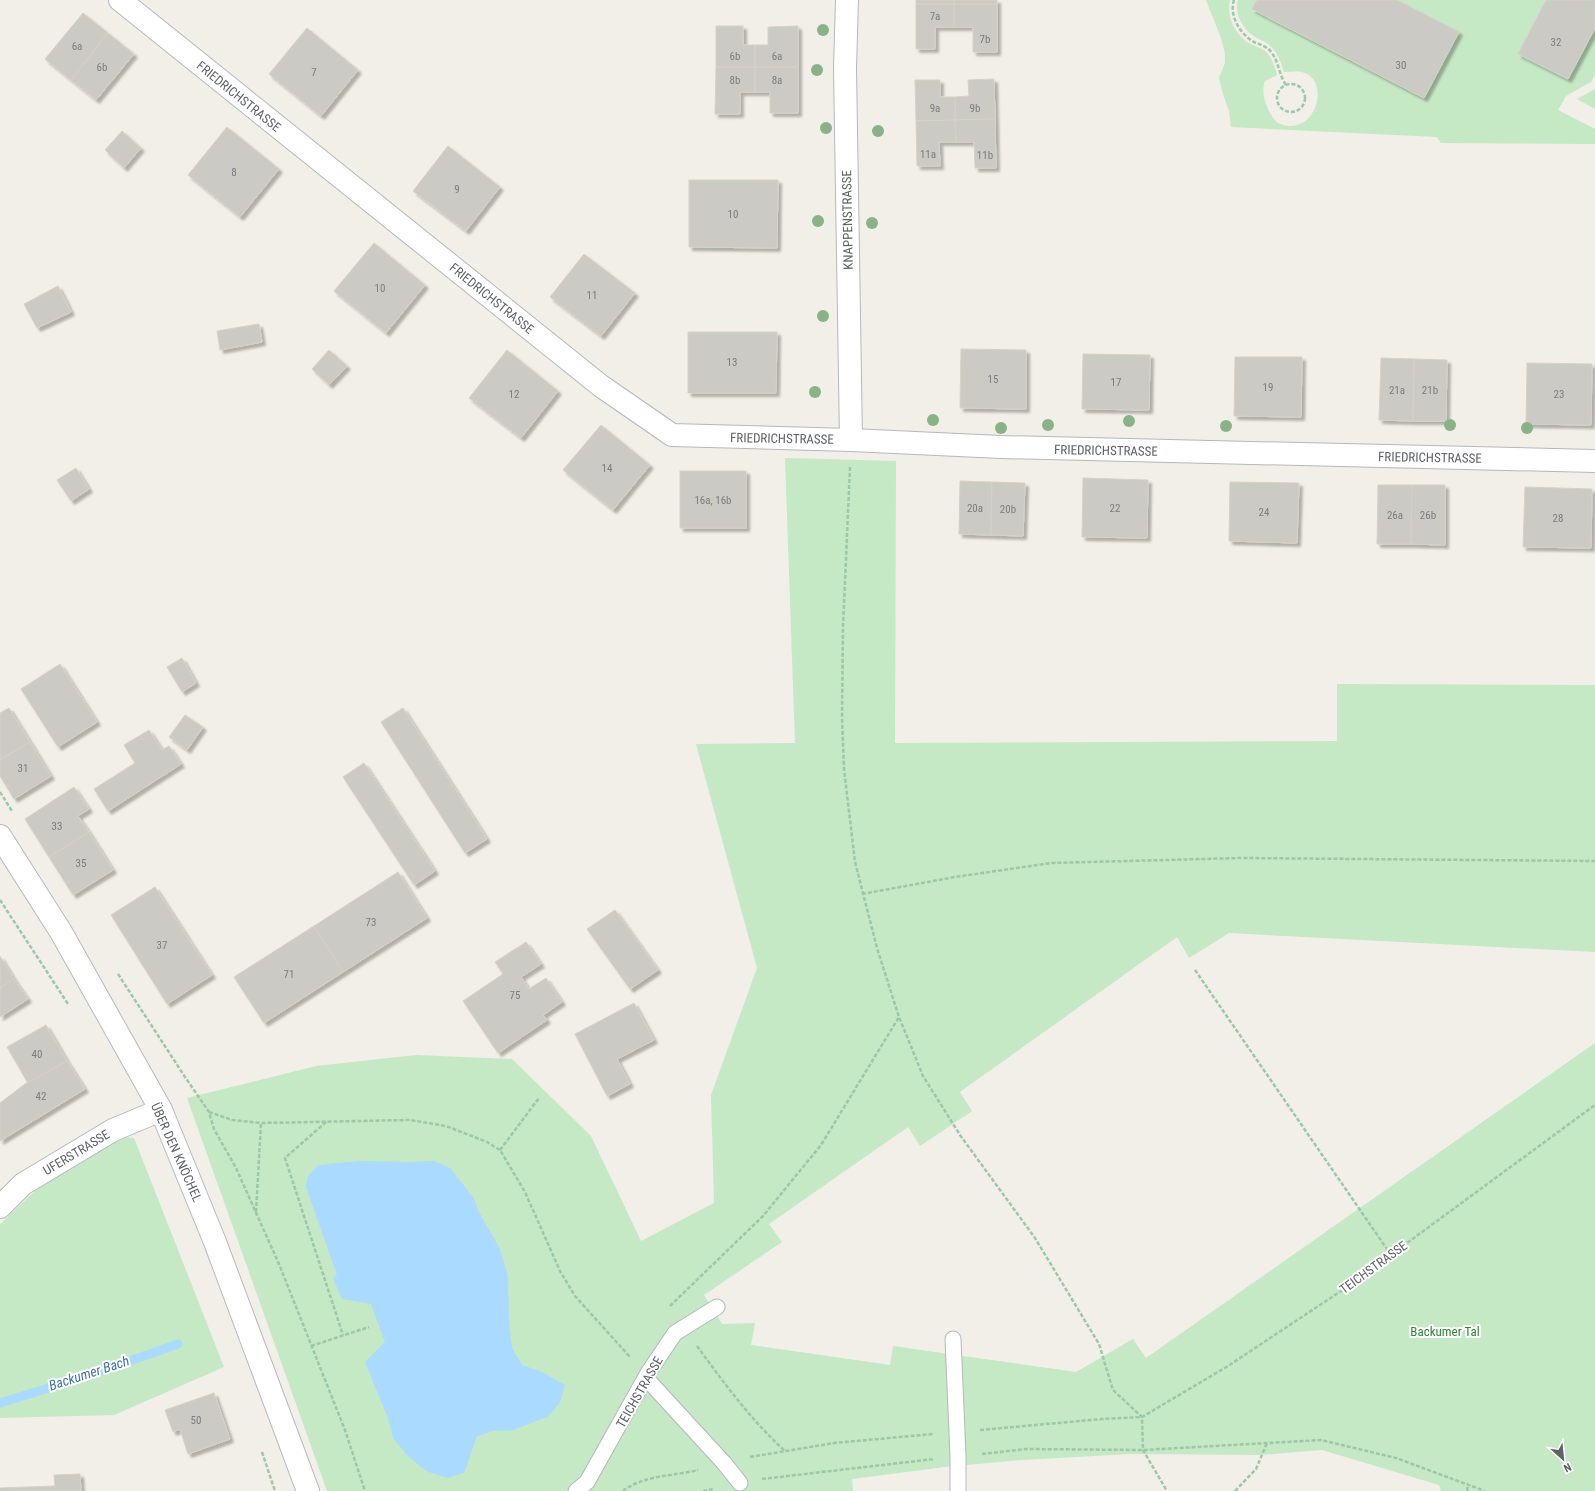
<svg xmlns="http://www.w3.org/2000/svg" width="1595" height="1491" viewBox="0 0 1595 1491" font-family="'Roboto Condensed',sans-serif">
<defs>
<filter id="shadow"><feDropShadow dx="3.5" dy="3.5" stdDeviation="1" flood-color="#0004"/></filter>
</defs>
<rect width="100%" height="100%" fill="#f1efe8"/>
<!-- green -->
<g fill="#c5e8c5">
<path d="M1206,0H1230C1226,15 1234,33 1247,42C1253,46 1261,47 1266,52C1272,57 1275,68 1277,75L1265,81C1261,92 1265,103 1270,113C1275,122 1279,125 1289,126C1319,128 1329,78 1302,72C1297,71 1290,72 1284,72C1281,63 1277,51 1269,45C1265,41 1260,40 1255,37C1243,30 1234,14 1238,0H1257L1252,10L1424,98L1459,32L1397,0H1546L1519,54L1568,79L1594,30H1595V75L1591,82L1566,96L1558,110L1595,129V144L1441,143L1437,137L1231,127L1229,111L1223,94L1219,78L1225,63V53L1221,38Z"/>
<polygon points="1595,89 1595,109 1577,99"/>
<polygon points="785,458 896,461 895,743 1337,741 1337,684 1595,685 1595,952 1229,933 1189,958 1177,937 960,1092 972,1111 920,1146 908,1127 769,1224 782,1242 704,1295 722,1324 755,1323 751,1345 890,1365 893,1346 1076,1372 1133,1339 1146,1358 1595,1043 1595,1491 1441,1491 1439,1485 1322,1450 1259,1455 1131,1454 1021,1460 945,1467 852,1479 853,1491 327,1491 187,1098 316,1066 416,1055 512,1059 591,1136 641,1241 714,1203 711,1095 757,968 696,744 795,743"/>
<polygon points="124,1137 134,1138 224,1367 114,1415 0,1418 0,1224 48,1179"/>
</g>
<!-- water -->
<polygon fill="#aadaff" points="360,1161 410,1162 434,1161 450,1168 473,1197 479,1212 500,1249 508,1276 509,1323 512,1348 522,1365 542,1372 565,1385 560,1402 549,1416 513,1430 493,1431 477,1436 464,1473 447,1478 426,1471 407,1455 393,1438 388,1418 365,1362 385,1342 371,1304 342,1299 333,1278 337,1275 306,1187 308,1176 318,1165"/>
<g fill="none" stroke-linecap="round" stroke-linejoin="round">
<!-- stream -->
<polyline stroke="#aadaff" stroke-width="9" points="0,1403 81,1378 178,1344"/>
</g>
<!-- building -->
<g fill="#cccac5" stroke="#d6d1c6" filter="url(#shadow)">
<rect x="916" y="0" width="38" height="4"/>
<rect x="954" y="0" width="43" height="4"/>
<polygon points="1257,0 1397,0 1459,32 1424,98 1252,9"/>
<polygon points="1546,0 1595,0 1595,30 1594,30 1568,79 1518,54"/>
<polygon points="916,4 954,4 954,27 935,27 935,49 916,49"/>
<polygon points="954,4 997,4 997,52 973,52 973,27 954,27"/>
<polygon points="83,13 108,33 71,80 45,59"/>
<polygon points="716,26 743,26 743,45 755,45 755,67 716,67"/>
<polygon points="798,26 798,67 755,67 755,45 768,45 768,27"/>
<polygon points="307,28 358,70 321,116 269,74"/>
<polygon points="108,33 134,54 96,100 71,80"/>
<polygon points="716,67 755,67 755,92 740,92 740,114 715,114"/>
<polygon points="755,67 798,67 798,113 770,113 770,92 755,92"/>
<polygon points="994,79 995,119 955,120 955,97 969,96 968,80"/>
<polygon points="915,80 940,80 940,97 955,97 955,120 916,121"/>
<polygon points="995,119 996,168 975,168 974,142 956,142 955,120"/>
<polygon points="955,120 956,142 939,142 940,166 917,166 916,121"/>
<polygon points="227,127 279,169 240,217 188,175"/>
<polygon points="122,131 141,148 124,168 105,150"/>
<polygon points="448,146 500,187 466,231 413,191"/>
<polygon points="689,180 778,180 777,248 689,247"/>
<polygon points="374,243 425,285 386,333 334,291"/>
<polygon points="584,254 635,293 601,336 550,297"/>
<polygon points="58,286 71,312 37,328 24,304"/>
<polygon points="259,324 262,342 220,350 217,331"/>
<polygon points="688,332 777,332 776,393 688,393"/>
<polygon points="961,349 1026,350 1026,409 960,408"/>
<polygon points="329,350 347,366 329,385 312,369"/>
<polygon points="507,350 558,391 521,438 469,398"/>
<polygon points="1083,354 1150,355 1149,410 1082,409"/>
<polygon points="1235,357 1302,357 1301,417 1234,416"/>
<polygon points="1381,358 1414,359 1413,421 1379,420"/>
<polygon points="1414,359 1447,360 1446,421 1413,421"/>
<polygon points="1527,363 1592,364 1591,425 1526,424"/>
<polygon points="601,425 650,465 613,510 563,470"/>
<polygon points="76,468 89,489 71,501 57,480"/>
<rect x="680" y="471" width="66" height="57"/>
<polygon points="1083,478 1148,480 1147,538 1082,537"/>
<polygon points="960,481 992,482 991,535 959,534"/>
<polygon points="992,482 1025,483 1023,536 991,535"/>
<polygon points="1230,482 1299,483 1297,543 1229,541"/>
<polygon points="1378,485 1412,485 1411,544 1377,544"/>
<polygon points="1412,485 1445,485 1445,545 1411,544"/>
<polygon points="1525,487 1592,489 1591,548 1523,547"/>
<polygon points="182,658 196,683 182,692 167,667"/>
<polygon points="60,664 97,722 58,747 21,689"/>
<polygon points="9,708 30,742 0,760 0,713"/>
<polygon points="403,708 487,839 465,853 381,722"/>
<polygon points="185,715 203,727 187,750 169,737"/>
<polygon points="149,730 162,750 169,746 181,764 108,811 94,789 135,763 124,745"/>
<polygon points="30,742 51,776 14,799 0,776 0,760"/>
<polygon points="364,763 435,871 414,885 343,777"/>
<polygon points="74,787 89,809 78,816 89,832 49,857 25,819"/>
<polygon points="89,832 113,870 73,895 49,857"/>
<polygon points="398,872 427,918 343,972 314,926"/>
<polygon points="155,887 212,975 167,1004 111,915"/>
<polygon points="615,910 658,970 630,989 587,929"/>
<polygon points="314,926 343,972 264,1023 234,977"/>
<polygon points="526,942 541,964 521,977 529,989 546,978 562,1002 543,1015 547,1020 498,1053 463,1001 503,974 495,962"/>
<polygon points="0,956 14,979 0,988"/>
<polygon points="14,979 28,999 0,1017 0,988"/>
<polygon points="634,1003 654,1040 617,1059 630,1084 607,1096 575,1034"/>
<polygon points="46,1025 67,1061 28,1083 7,1047"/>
<polygon points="67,1061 85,1089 0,1141 0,1103 25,1084"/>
<polygon points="214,1393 230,1439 188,1454 180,1429 173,1432 165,1410"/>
<polygon points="80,1474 81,1491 0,1491 0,1488 55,1486 54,1475"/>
</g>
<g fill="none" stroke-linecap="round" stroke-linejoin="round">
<defs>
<g id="lane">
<polyline points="953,1339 958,1456 958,1491"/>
<polyline points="646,1378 724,1463 740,1483"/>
<polyline points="576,1491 587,1482 648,1373 675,1333 717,1307"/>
</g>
<g id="street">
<polyline points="120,0 601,386 672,435 851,440 1001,447 1595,461"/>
<polyline points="847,0 845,68 851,440"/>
<polyline points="0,1207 23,1184 113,1130 161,1110"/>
</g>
<polyline id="secondary" points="0,836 61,932 161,1110 215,1242 308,1491"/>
</defs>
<!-- lane casing -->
<use href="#lane" stroke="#b5b8bc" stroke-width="17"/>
<!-- street casing -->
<use href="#street" stroke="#b5b8bc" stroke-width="24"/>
<!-- secondary casing -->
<use href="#secondary" stroke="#b6babf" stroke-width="24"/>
<!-- path -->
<g stroke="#9cc7a9" stroke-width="2.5" stroke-dasharray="4 2" stroke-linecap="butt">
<path d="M1234,0C1229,16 1240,34 1254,42C1261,45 1268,47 1272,53C1279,63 1279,75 1286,85"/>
<circle cx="1291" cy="98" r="14"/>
<polyline points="850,467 843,627 842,717 844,769 855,862 877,948 899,1017 923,1076 960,1135 1035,1238 1099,1344 1113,1390 1142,1417 1143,1450 1167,1491"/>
<polyline points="0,792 12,811"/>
<polyline points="862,894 955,877 1051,863 1241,858 1595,861"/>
<polyline points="0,900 68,1004"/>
<polyline points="1195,970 1391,1255"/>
<polyline points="118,974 185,1077 209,1112 214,1129 236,1168 279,1264 345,1430 365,1491"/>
<polyline points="209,1112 232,1120 261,1123 410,1120 446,1126 487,1142 500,1150 525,1192 560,1271 575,1296 630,1357"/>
<polyline points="326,1122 285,1158 343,1335"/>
<polyline points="500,1150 539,1098"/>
<polyline points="256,1212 261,1123"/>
<polyline points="670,1306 763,1216 821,1145 899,1017"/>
<polyline points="311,1346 369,1327"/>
<path d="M697,1346C724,1383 751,1420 785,1451"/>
<polyline points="980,1430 1102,1419 1142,1417 1228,1366 1347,1287 1595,1105"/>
<polyline points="262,1452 275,1491"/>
<polyline points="982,1454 1026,1449 1143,1450 1321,1440 1396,1458 1485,1491"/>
<polyline points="750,1457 834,1443 933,1434"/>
<polyline points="762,1479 934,1459"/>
<path d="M623,1491C643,1475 674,1476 698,1470"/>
<polyline points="703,1491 714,1489"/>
<polyline points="1235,1491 1256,1469 1267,1443"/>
<polyline points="1467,1491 1468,1486"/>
</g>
<!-- lane -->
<use href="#lane" stroke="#fff" stroke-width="15"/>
<!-- street -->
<use href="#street" stroke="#fff" stroke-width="22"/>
<!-- secondary -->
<use href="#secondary" stroke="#fff" stroke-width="22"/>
</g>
<!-- trees -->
<g fill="#89b387">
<circle cx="823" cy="30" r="6"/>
<circle cx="817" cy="70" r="6"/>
<circle cx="826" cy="128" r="6"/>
<circle cx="878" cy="131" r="6"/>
<circle cx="818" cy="221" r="6"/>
<circle cx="872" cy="223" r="6"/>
<circle cx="823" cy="316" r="6"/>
<circle cx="815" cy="392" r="6"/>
<circle cx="933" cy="420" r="6"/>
<circle cx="1129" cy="421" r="6"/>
<circle cx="1048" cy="425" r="6"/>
<circle cx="1450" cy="425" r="6"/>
<circle cx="1226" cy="426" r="6"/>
<circle cx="1001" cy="428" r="6"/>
<circle cx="1527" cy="428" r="6"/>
</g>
<g text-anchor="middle" stroke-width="4" stroke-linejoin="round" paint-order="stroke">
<!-- number labels -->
<g font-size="11" fill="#7a7d7f">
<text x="935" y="20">7a</text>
<text x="985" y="43">7b</text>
<text x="1556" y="46">32</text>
<text x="77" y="50">6a</text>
<text x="735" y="60">6b</text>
<text x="777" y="60">6a</text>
<text x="1401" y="69">30</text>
<text x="102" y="71">6b</text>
<text x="314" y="76">7</text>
<text x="735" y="84">8b</text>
<text x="777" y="84">8a</text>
<text x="935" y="112">9a</text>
<text x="975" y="112">9b</text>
<text x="928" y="158">11a</text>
<text x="985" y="159">11b</text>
<text x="234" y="176">8</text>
<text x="457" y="193">9</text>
<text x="733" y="218">10</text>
<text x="380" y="292">10</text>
<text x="592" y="299">11</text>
<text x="732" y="366">13</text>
<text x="993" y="383">15</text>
<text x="1116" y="386">17</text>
<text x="1268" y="391">19</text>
<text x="1397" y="394">21a</text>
<text x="1430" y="394">21b</text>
<text x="514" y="398">12</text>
<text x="1559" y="398">23</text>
<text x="607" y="472">14</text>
<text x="713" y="504">16a, 16b</text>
<text x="975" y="512">20a</text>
<text x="1115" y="512">22</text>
<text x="1008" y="513">20b</text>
<text x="1264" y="516">24</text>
<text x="1395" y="519">26a</text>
<text x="1428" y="519">26b</text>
<text x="1558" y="522">28</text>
<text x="23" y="772">31</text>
<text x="57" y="830">33</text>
<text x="81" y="867">35</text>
<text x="371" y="926">73</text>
<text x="162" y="949">37</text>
<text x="289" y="978">71</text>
<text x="515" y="999">75</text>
<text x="37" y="1058">40</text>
<text x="41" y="1100">42</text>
<text x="196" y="1424">50</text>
</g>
<!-- street labels -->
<g font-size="13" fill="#5f6368" stroke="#fff">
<text transform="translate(239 96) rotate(39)" y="5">FRIEDRICHSTRASSE</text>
<text transform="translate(847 220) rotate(-91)" y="5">KNAPPENSTRASSE</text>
<text transform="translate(492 298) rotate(39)" y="5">FRIEDRICHSTRASSE</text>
<text transform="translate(782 438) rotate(1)" y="5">FRIEDRICHSTRASSE</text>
<text transform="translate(1106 450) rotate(1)" y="5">FRIEDRICHSTRASSE</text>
<text transform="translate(1430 457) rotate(1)" y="5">FRIEDRICHSTRASSE</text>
<text transform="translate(76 1152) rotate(-31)" y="5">UFERSTRASSE</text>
<text transform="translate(177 1152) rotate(66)" y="5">ÜBER DEN KNÖCHEL</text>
<text transform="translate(1373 1267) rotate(-36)" y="5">TEICHSTRASSE</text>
<text transform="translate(639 1392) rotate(-60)" y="5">TEICHSTRASSE</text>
</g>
<!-- park labels -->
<g font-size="13" fill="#348238" stroke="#fff">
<text x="1445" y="1336">Backumer Tal</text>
</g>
<!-- water labels -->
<g font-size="14" font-style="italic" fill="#4174aa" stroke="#fff">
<text transform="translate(89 1373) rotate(-18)" y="5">Backumer Bach</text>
</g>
</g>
<!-- north arrow -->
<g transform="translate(1563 1459) rotate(153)" stroke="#ffffff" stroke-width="3" paint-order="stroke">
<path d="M0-3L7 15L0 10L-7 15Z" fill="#5f6368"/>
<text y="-6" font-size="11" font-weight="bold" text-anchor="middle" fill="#5f6368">N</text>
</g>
</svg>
